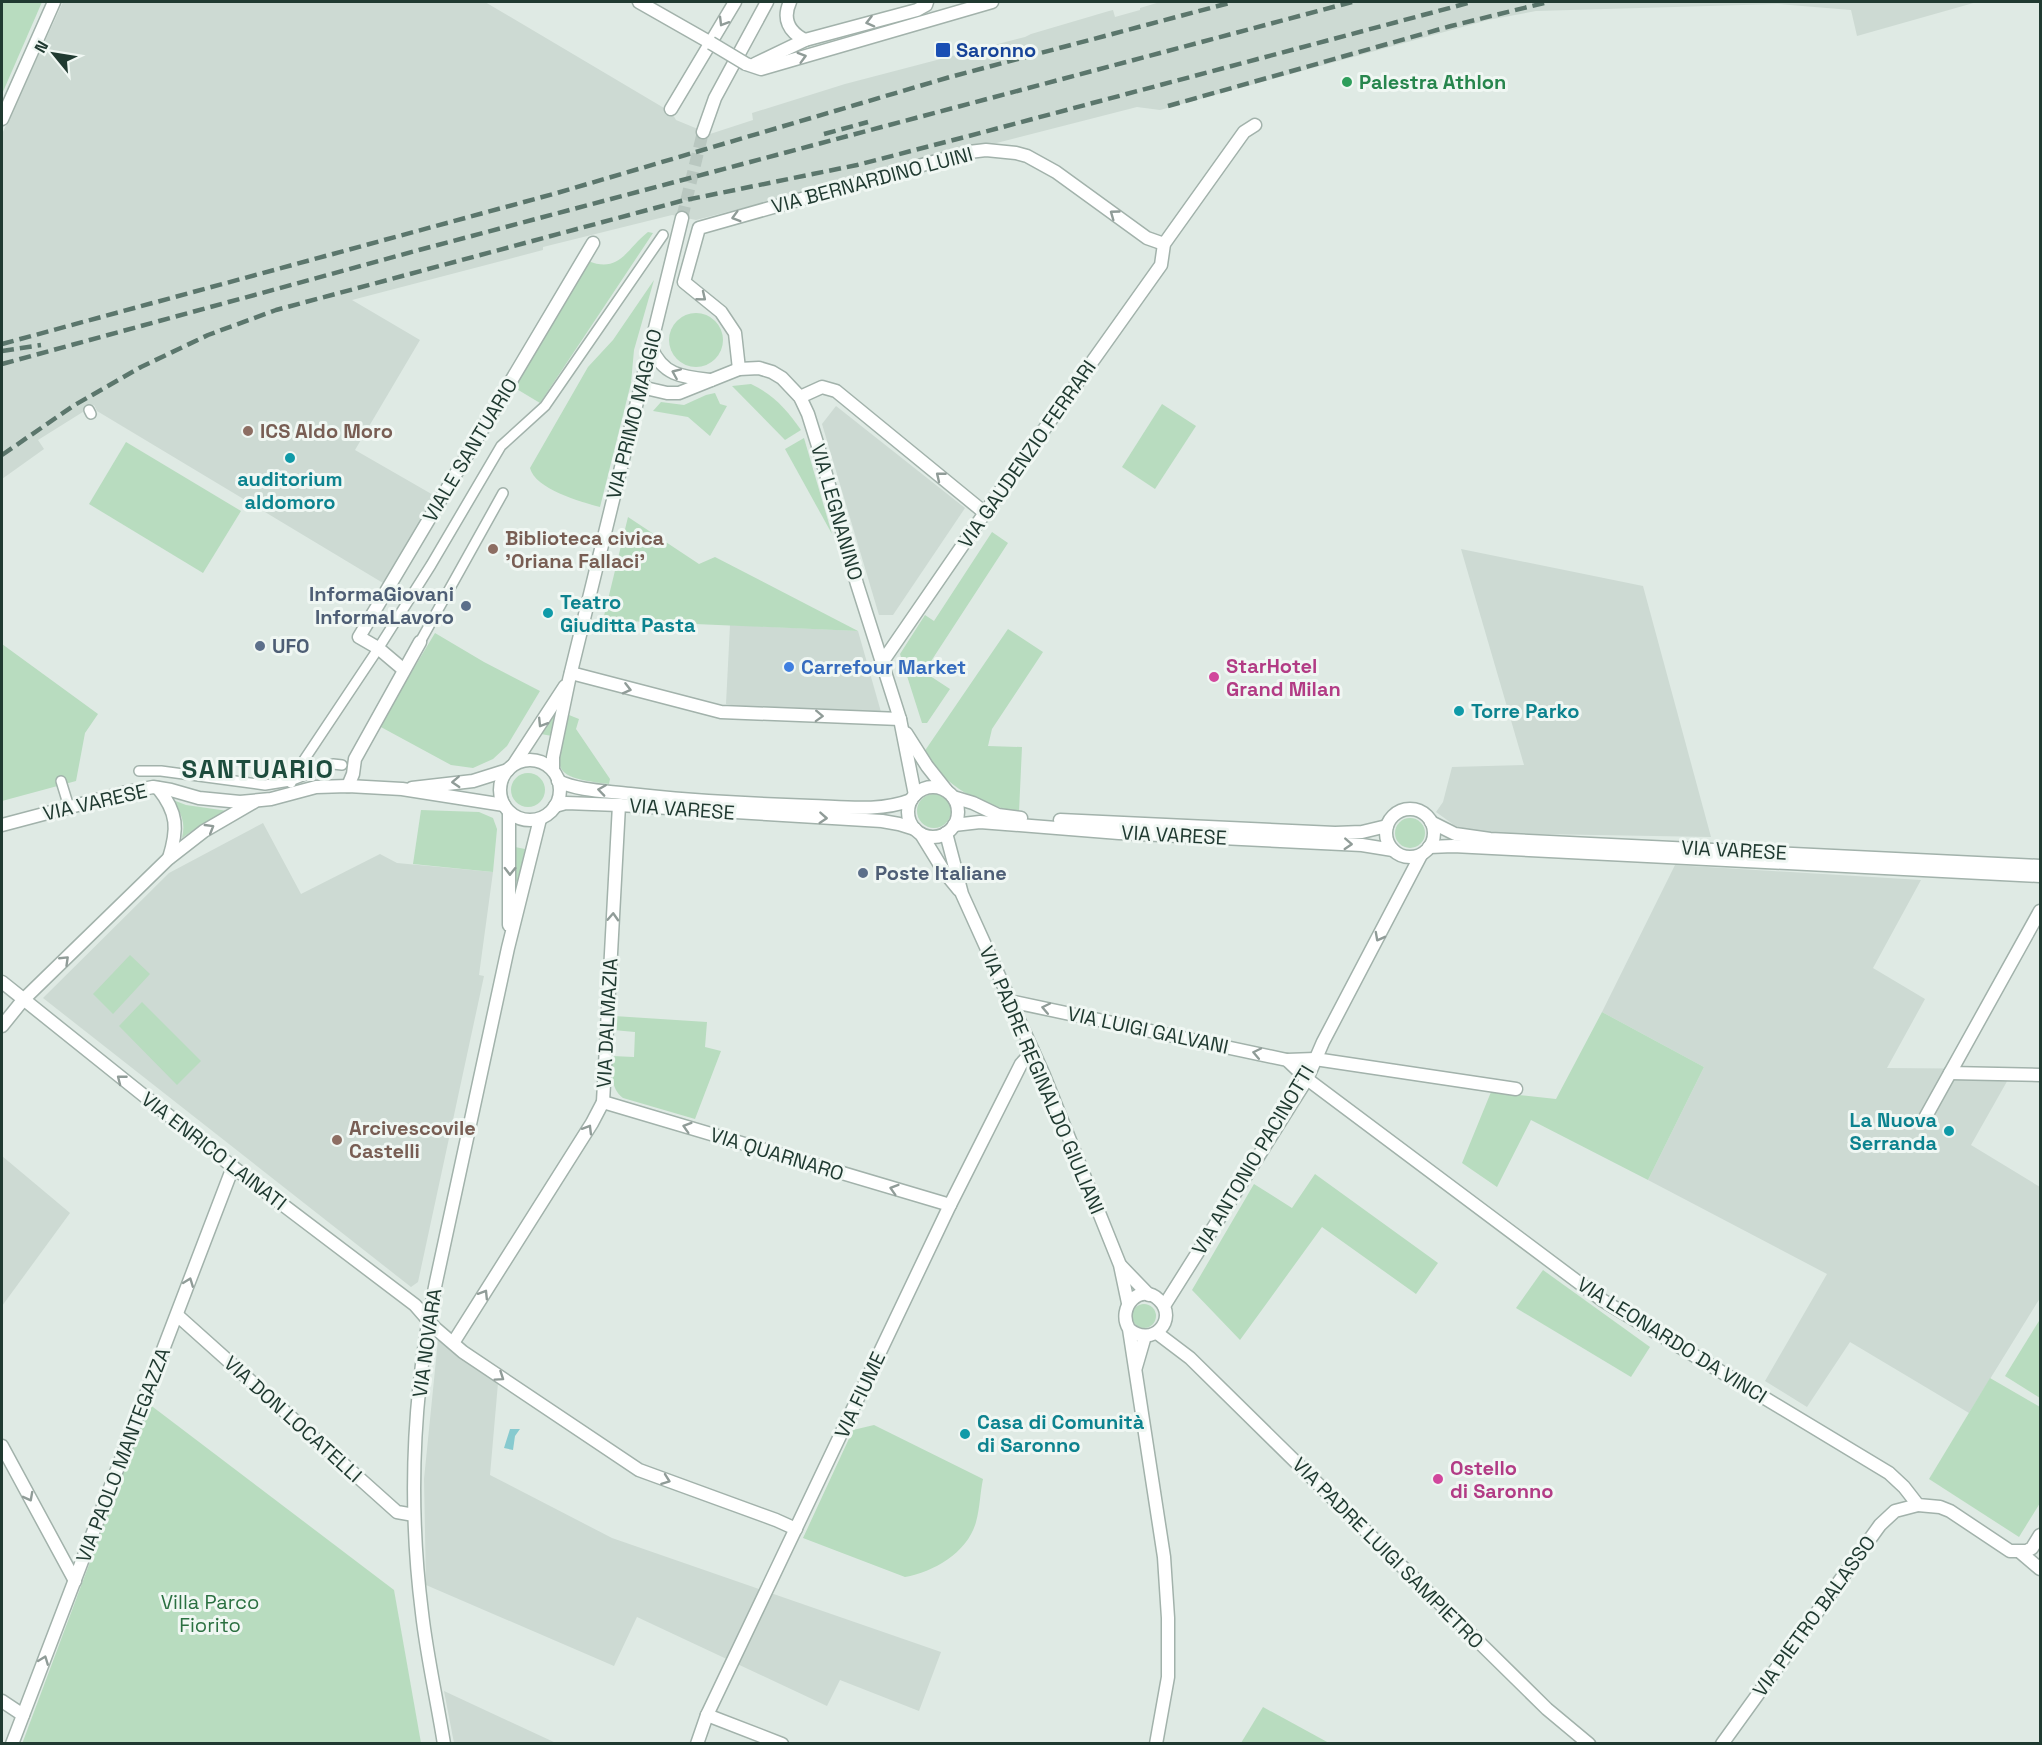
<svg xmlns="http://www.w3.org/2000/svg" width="2042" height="1745" viewBox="0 0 2042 1745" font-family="'Space Grotesk',sans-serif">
<rect width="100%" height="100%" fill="#dfeae4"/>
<!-- built -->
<g fill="#cddad3">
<polygon points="63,2 485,2 664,108 672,113 676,120 710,134 753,120 752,113 845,84 1025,37 1031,34 1109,11 1113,10 1115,17 1140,10 1140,8 1160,2 1977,2 1857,36 1851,10 1778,4 1536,11 1488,20 1160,110 1137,107 696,220 672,215 543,247 543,250 352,300 420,340 355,450 435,496 383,583 97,411 94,405 38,440 44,449 2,479 2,134"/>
<polygon points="836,406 965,508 893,615 879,615 822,424"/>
<polygon points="1461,549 1643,586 1711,837 1489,833 1470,832 1454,825 1436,812 1443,802 1452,767 1524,765"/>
<polygon points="730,625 858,631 881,712 743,707 726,704"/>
<polygon points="263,823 301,894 380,854 397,863 493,872 479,975 484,976 418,1282 411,1287 43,998 169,873"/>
<polygon points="1675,865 1921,880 1873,968 1925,999 1887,1068 2014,1069 1971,1145 2040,1187 2040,1298 1969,1413 1850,1342 1807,1407 1765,1381 1827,1274 1648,1180 1704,1067 1602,1012"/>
<polygon points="2,1156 70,1213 2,1306"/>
<polygon points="438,1340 498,1383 490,1475 612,1538 941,1652 919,1711 840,1680 827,1706 637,1617 614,1666 426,1585 424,1479"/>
<polygon points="444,1691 556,1743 454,1743"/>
</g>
<!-- green -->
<g fill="#b8dcbf">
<polygon points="2,2 42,2 2,94"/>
<path d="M648,232L653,233L540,403L515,388L588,261C620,274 627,248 648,232Z"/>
<path d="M654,280L634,350L631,383L600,507C581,502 535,489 530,468L588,367L613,340Z"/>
<circle cx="696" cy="340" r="27"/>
<path d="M751,384C774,395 787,410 801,430L785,440L732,386Z"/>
<polygon points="715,393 720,404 727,406 710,436 688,417 653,411 661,402 684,405 706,395"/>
<polygon points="1162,404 1196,426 1155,489 1122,467"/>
<polygon points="804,438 832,534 785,449"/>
<polygon points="126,442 241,511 203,573 89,504"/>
<polygon points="628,517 699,564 715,557 858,631 603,620"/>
<polygon points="992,532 1008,543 924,672 950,689 927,723 922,723 900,654 925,615 934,621"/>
<path d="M1008,629L1043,652L992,729L988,746L1022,747L1019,812C980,805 945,787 924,752Z"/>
<polygon points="435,633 484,662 540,691 507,746 493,759 473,768 451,765 379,726"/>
<polygon points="2,644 98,714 85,733 76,781 2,801"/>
<polygon points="553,713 557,713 552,736 541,734"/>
<path d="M569,715L579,719L576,729L610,779L609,784C547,777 555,769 569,715Z"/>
<circle cx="528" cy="790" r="17"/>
<circle cx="934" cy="811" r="17"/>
<path d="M173,800L186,805L228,811L199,826L182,838C186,823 181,813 173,800Z"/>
<polygon points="421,810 479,812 493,818 497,829 493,872 413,864"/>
<circle cx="1410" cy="833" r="15"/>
<polygon points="515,847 525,849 518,881 515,882"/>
<polygon points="130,955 150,974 113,1014 93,994"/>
<polygon points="142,1002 201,1061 177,1085 119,1026"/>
<polygon points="1602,1012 1704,1067 1648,1180 1531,1120 1497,1187 1462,1163 1491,1092 1556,1099"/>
<path d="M614,1016L707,1022L705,1047L721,1051L695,1119L623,1098C610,1088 612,1072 612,1056L634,1057L635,1032L613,1030Z"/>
<polygon points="1315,1174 1438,1263 1416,1294 1322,1227 1240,1340 1192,1290 1254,1184 1292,1208"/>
<polygon points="1543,1270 1650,1347 1631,1377 1516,1308"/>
<circle cx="1144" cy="1316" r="12"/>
<polygon points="2039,1321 2040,1322 2040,1398 2005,1376"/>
<polygon points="1990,1378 2040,1407 2040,1503 2019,1537 1929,1479"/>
<polygon points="149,1404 394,1590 421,1743 22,1744"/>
<path d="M874,1425L983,1479C980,1493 980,1508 976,1522C968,1552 934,1572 905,1577L803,1538L853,1430Z"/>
<polygon points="1263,1707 1329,1743 1241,1743"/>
</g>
<!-- water -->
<polygon fill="#87cacf" points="510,1429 520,1429 515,1436 513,1450 504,1448"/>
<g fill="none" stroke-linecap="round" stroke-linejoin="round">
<!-- minor-tunnel -->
<polyline stroke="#b9c7c0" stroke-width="12" stroke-dasharray="12 6" stroke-linecap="butt" points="682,218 703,132"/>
<defs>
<g id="pedestrian">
<polyline points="89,410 91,414"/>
<polyline points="420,642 503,493"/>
<polyline points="139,771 161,771 265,785 290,781 333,764 342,765"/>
<polyline points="61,781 69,807"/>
<polyline points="291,783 290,781 376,652 431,565 501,446 545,406 663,235"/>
</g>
<g id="minor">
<polyline points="639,2 711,43"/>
<path d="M790,2C782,19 789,32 805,40"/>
<polyline points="746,64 761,69 992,2"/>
<polyline points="755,64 805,40 917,10 926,5 927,2"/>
<polyline points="671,109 735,2"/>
<polyline points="2,119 54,2"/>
<polyline points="703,132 715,98 767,2"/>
<path d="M651,347C663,376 683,377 711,380"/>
<polyline points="739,369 735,333 721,312 684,282 699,228 897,172 969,152 986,150 1016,153 1027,156 1056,172 1147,238 1164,244"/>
<polyline points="641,387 667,393 679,393 739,369 759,368 772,372 782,378 800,397 808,414 818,446 857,584 900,719 915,795"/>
<polyline points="800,397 822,387 836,391 985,513"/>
<polyline points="883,661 991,504 1161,265 1164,244 1244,132 1255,125"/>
<polyline points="404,670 378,648 359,637 593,243"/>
<polyline points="571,673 721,712 900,719"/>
<polyline points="906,733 927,766 946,790"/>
<circle cx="530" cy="790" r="30"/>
<polyline points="514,764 565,686"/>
<polyline points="553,770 553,757 569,680 682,218"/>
<path d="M558,781C579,791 607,791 630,794C690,801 751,804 812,806C844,807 880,812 911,800"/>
<polyline points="348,786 353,774 355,759 420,642"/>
<circle cx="933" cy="812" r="25"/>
<path d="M158,788C178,813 178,829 169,858"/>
<polyline points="412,788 473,781 508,770"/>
<polyline points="953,797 973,803 998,815 1021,818"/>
<polyline points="555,806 566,803 619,805 882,821 899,824 915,829"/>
<circle cx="1410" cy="833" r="24"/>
<polyline points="1060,820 1335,833 1362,832 1387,826"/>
<polyline points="1431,822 1455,834 1490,839 2040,866"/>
<polyline points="2,825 127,792 153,787 171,790 199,798 240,802 271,799 316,787 348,786 402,789 504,805"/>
<polyline points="954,825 980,822 1119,833 1362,845 1393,850"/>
<polyline points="946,833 962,894 1043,1073 1120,1265 1128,1303"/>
<polyline points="921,834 945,873 959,890"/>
<polyline points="1429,847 1453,846 2040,876"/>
<polyline points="509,925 509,812"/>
<polyline points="2,982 233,1167 415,1305 435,1328 463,1352 639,1470 776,1520 796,1529"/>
<polyline points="1009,1001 1287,1060 1307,1079 1602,1300 1889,1473 1904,1487 1918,1505 1940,1507 1950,1511 2010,1551 2027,1551 2032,1548 2040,1535"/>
<polyline points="2,1026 23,1000 168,859 204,831 254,802"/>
<polyline points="1287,1060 1315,1059 1516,1089"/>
<polyline points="1950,1073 2040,1075"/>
<polyline points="603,1102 950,1205"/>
<polyline points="1925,1118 2040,911"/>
<polyline points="1121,1266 1149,1295"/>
<polyline points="1164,1306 1307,1079 1323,1042 1421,855"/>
<polyline points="177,1315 397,1512 414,1515"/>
<path d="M1129,1329C1152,1349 1179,1319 1159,1300C1141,1282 1116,1307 1129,1329L1164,1557L1168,1618V1677L1156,1744"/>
<polyline points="1157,1333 1190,1358 1547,1709 1589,1744"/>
<polyline points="453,1343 592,1123 603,1102 619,805"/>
<polyline points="1136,1367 1145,1336"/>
<polyline points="2,1446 75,1581"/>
<polyline points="2020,1552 2040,1569"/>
<polyline points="2,1701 23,1715"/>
<polyline points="707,1715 782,1744"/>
<polyline points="12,1744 233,1167"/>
<path d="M444,1744C437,1700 427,1657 422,1613C408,1503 413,1390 436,1282L508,948L540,819"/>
<polyline points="697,1744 707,1715 950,1205 1013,1080 1021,1064 1033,1051"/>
<polyline points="1722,1744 1880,1525 1895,1511 1918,1505"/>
</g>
</defs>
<!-- pedestrian casing -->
<use href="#pedestrian" stroke="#a2b2ab" stroke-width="12"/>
<!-- minor casing -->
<use href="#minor" stroke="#a2b2ab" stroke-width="15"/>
<!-- pedestrian -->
<use href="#pedestrian" stroke="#fff" stroke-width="9"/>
<!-- minor -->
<use href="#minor" stroke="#fff" stroke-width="12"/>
<!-- rail -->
<g stroke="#5b766c" stroke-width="4.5" stroke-dasharray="12 6" stroke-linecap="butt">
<polyline points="1168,106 1451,26 1548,2"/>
<polyline points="824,134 868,122"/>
<polyline points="2,344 557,193 950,77 1233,2"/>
<polyline points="2,351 41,345"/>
<polyline points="2,364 419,250 1352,2"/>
<polyline points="2,455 73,406 141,367 208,335 276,310 681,201 857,165 965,137 1472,2"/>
</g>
<defs>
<polyline id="minor-bridge" points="711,43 746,64"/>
</defs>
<!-- minor-bridge casing -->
<use href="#minor-bridge" stroke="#a2b2ab" stroke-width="15" stroke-linecap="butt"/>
<!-- minor-bridge -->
<use href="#minor-bridge" stroke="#fff" stroke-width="12"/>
</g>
<!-- one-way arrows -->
<defs><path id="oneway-chevron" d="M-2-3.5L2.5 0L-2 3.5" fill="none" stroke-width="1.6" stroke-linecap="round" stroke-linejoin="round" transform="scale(1.5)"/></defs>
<g stroke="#909c98">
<use href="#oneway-chevron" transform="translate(723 22) rotate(121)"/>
<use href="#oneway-chevron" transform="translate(870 22) rotate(166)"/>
<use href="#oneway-chevron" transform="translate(802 57) rotate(-16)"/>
<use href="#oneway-chevron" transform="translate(1114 214) rotate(-144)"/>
<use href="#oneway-chevron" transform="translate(736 217) rotate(164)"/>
<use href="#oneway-chevron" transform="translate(702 297) rotate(39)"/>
<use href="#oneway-chevron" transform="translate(676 373) rotate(-157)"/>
<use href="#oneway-chevron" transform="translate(940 476) rotate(-141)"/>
<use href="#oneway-chevron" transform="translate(627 689) rotate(14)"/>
<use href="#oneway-chevron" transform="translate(819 716) rotate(2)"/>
<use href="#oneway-chevron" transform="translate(542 723) rotate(122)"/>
<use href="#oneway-chevron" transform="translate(456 782) rotate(177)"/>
<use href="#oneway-chevron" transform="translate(602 790) rotate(-172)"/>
<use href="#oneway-chevron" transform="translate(823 818) rotate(4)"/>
<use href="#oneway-chevron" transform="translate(210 828) rotate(-31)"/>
<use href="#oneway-chevron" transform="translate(1348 844) rotate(3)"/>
<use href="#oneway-chevron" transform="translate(510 871) rotate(91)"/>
<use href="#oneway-chevron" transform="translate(613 917) rotate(-87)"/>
<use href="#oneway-chevron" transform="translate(1379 937) rotate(118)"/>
<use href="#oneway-chevron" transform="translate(65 960) rotate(-44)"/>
<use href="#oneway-chevron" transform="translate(1046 1008) rotate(-168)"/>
<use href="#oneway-chevron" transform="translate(1257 1053) rotate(-168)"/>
<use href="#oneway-chevron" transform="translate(121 1079) rotate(-142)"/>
<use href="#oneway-chevron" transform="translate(687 1127) rotate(-163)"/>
<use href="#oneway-chevron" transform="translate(588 1129) rotate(-59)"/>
<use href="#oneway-chevron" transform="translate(894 1189) rotate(-163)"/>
<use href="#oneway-chevron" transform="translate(189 1282) rotate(-69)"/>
<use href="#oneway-chevron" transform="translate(484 1294) rotate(-58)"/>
<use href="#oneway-chevron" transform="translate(500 1377) rotate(34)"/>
<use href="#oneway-chevron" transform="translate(666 1480) rotate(20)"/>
<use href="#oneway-chevron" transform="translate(29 1497) rotate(62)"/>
<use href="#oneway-chevron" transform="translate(44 1660) rotate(-69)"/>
</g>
<!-- markers -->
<rect fill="#1a4fb4" stroke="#f0f7f3" stroke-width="2" x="935" y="42" width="16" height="16" rx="3"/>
<circle fill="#2e9e5b" stroke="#f0f7f3" stroke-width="2" cx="1347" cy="82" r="6"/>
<g fill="#8d6e63" stroke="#f0f7f3" stroke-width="2">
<circle cx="248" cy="431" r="6"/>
<circle cx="493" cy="549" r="6"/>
<circle cx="337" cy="1140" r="6"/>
</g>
<g fill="#0f9aa8" stroke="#f0f7f3" stroke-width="2">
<circle cx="290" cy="458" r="6"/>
<circle cx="548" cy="613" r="6"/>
<circle cx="1459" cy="711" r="6"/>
<circle cx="1949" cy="1131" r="6"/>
<circle cx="965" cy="1434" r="6"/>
</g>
<g fill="#5c6f8a" stroke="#f0f7f3" stroke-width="2">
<circle cx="466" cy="606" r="6"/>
<circle cx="260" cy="646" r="6"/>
<circle cx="863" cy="873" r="6"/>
</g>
<circle fill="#3f7fe0" stroke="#f0f7f3" stroke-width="2" cx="789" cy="667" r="6"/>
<g fill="#d1479c" stroke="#f0f7f3" stroke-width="2">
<circle cx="1214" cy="677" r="6"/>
<circle cx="1438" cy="1479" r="6"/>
</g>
<g text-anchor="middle" stroke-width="6" stroke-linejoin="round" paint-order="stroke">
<!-- transit labels -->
<g font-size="20" font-weight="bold" fill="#164399" stroke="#f0f7f3" text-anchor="start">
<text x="956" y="57">Saronno</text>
</g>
<!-- leisure labels -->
<g font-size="20" font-weight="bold" fill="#27864d" stroke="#f0f7f3" text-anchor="start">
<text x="1359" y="89">Palestra Athlon</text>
</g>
<!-- street labels -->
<g font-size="20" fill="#203a31" stroke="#f0f7f3">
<text transform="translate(872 180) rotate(-15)" y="7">VIA BERNARDINO LUINI</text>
<text transform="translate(634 414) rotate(-76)" y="7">VIA PRIMO MAGGIO</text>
<text transform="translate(470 450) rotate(-59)" y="7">VIALE SANTUARIO</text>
<text transform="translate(1027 454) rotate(-55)" y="7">VIA GAUDENZIO FERRARI</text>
<text transform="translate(837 512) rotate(74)" y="7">VIA LEGNANINO</text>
<text transform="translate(95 802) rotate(-13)" y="7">VIA VARESE</text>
<text transform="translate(682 809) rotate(4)" y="7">VIA VARESE</text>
<text transform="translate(1174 835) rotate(3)" y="7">VIA VARESE</text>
<text transform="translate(1734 850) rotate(3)" y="7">VIA VARESE</text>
<text transform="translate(607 1023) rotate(-87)" y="7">VIA DALMAZIA</text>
<text transform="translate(1148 1030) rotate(12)" y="7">VIA LUIGI GALVANI</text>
<text transform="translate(1042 1080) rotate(67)" y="7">VIA PADRE REGINALDO GIULIANI</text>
<text transform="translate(214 1151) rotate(38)" y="7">VIA ENRICO LAINATI</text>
<text transform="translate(777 1154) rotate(17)" y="7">VIA QUARNARO</text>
<text transform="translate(1253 1160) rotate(-59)" y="7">VIA ANTONIO PACINOTTI</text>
<text transform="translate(1672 1340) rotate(32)" y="7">VIA LEONARDO DA VINCI</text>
<text transform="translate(427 1343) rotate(-82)" y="7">VIA NOVARA</text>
<text transform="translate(860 1395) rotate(-65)" y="7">VIA FIUME</text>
<text transform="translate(293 1419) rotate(42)" y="7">VIA DON LOCATELLI</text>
<text transform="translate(123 1455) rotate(-69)" y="7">VIA PAOLO MANTEGAZZA</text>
<text transform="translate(1388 1553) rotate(45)" y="7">VIA PADRE LUIGI SAMPIETRO</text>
<text transform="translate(1814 1616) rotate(-54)" y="7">VIA PIETRO BALASSO</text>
</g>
<!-- education labels -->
<g font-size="20" font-weight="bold" fill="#785e54" stroke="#f0f7f3" text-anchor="start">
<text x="260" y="438">ICS Aldo Moro</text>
<text x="505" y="545">Biblioteca civica<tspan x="505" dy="23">'Oriana Fallaci'</tspan></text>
<text x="349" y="1135">Arcivescovile<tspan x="349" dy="23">Castelli</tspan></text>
</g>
<!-- culture labels -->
<g font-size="20" font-weight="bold" fill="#0d838f" stroke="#f0f7f3" text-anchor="start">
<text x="290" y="486" text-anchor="middle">auditorium<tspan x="290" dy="23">aldomoro</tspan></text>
<text x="560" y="609">Teatro<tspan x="560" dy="23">Giuditta Pasta</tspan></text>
<text x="1471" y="718">Torre Parko</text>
<text x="1937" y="1127" text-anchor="end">La Nuova<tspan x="1937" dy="23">Serranda</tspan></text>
<text x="977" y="1429">Casa di Comunità<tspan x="977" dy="23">di Saronno</tspan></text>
</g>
<!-- service labels -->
<g font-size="20" font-weight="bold" fill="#4e5e75" stroke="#f0f7f3" text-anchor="start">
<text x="454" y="601" text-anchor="end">InformaGiovani<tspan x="454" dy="23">InformaLavoro</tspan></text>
<text x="272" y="653">UFO</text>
<text x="875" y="880">Poste Italiane</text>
</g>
<!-- hotel labels -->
<g font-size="20" font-weight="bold" fill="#b23c85" stroke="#f0f7f3" text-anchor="start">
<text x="1226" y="673">StarHotel<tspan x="1226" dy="23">Grand Milan</tspan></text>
<text x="1450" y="1475">Ostello<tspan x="1450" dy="23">di Saronno</tspan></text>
</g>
<!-- shop labels -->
<g font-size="20" font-weight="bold" fill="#366cbe" stroke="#f0f7f3" text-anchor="start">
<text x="801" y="674">Carrefour Market</text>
</g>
<!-- park labels -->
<g font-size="20" fill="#2b7041" stroke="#f0f7f3">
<text x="210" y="1609">Villa Parco<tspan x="210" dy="23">Fiorito</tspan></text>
</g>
<!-- district labels -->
<g font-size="26" font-weight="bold" letter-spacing="1.5" fill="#1d4c3d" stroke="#f0f7f3">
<text x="258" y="778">SANTUARIO</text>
</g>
</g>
<!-- border -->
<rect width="2042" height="1745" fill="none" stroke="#203a31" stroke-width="6"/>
<!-- north arrow -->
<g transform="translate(54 54) rotate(300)" stroke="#f0f7f3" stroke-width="4.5" paint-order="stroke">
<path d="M0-4.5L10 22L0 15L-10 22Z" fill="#203a31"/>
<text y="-9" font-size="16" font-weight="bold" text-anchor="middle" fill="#203a31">N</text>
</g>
</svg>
